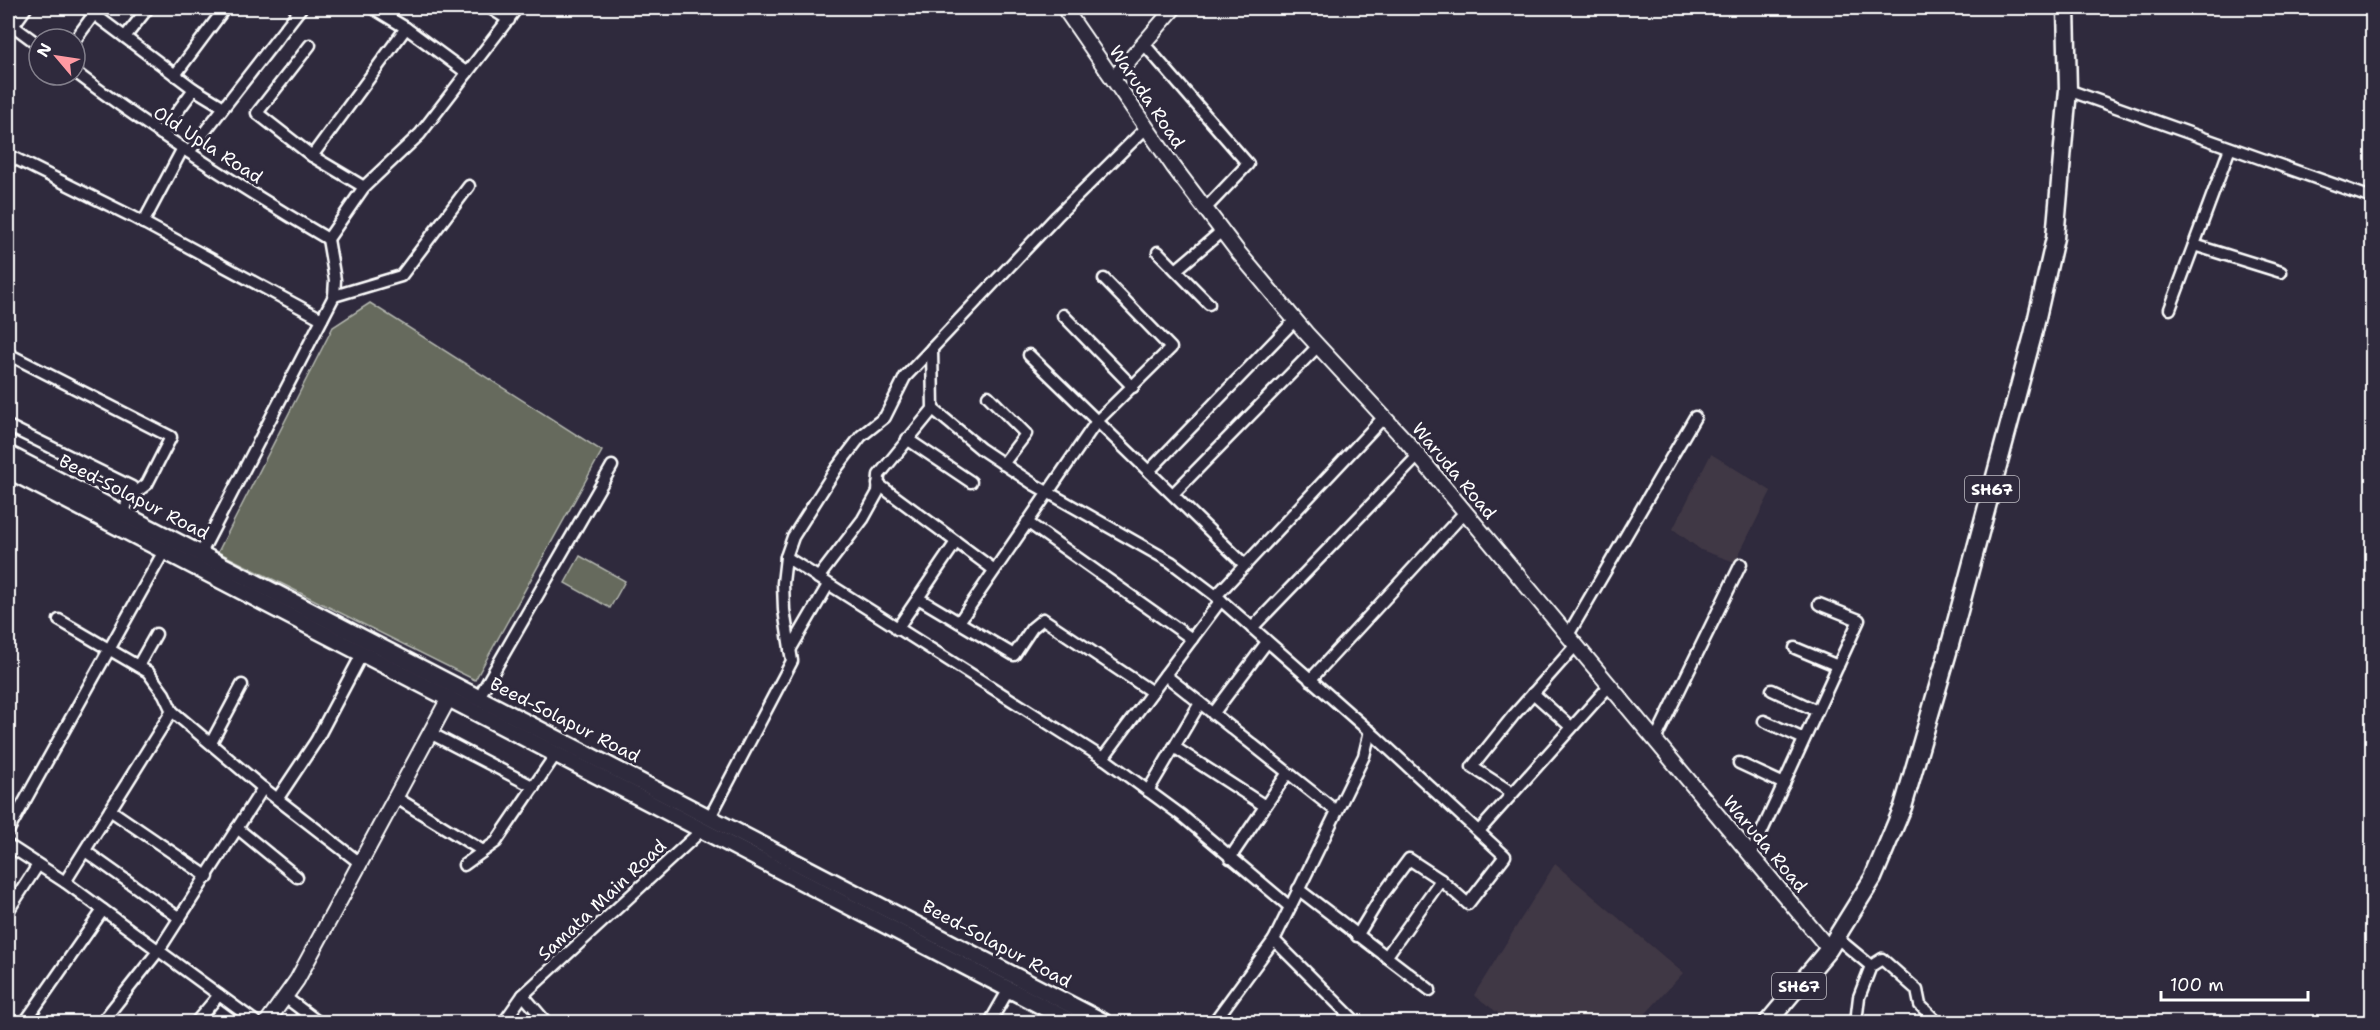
<svg xmlns="http://www.w3.org/2000/svg" width="2380" height="1030" viewBox="0 0 2380 1030" font-family="'Shantell Sans',sans-serif">
<rect width="100%" height="100%" fill="#2f2a3d"/>
<filter id="ink" filterUnits="userSpaceOnUse"><feTurbulence type="fractalNoise" baseFrequency=".0167" numOctaves="2"/><feDisplacementMap in="SourceGraphic" scale="12" xChannelSelector="R" yChannelSelector="G"/><feConvolveMatrix kernelMatrix="1 2 1 2 8 2 1 2 1" color-interpolation-filters="sRGB"/></filter>
<g filter="url(#ink)">
<!-- built -->
<g fill="#413845">
<polygon points="1711,454 1771,491 1735,562 1701,550 1673,529"/>
<polygon points="1555,864 1683,973 1638,1022 1510,1022 1474,995"/>
</g>
<!-- green -->
<g fill="#666b5d" stroke="#b2b5ae" stroke-width="1.5">
<polygon points="370,303 602,451 475,680 218,552 333,327"/>
<polygon points="580,556 625,581 610,608 565,583"/>
</g>
<g fill="none" stroke-linecap="round" stroke-linejoin="round">
<defs>
<g id="minor">
<polyline points="86,8 194,89 161,134"/>
<polyline points="373,8 406,28 467,73"/>
<polyline points="490,8 509,20"/>
<polyline points="8,22 39,45"/>
<polyline points="13,26 26,8"/>
<polyline points="125,37 148,8"/>
<polyline points="75,40 94,14"/>
<polyline points="1144,44 1248,164 1205,209"/>
<polyline points="310,45 257,113 312,156 364,187"/>
<path d="M75,72C156,133 241,188 328,239"/>
<polyline points="175,75 225,8"/>
<polyline points="194,89 222,106"/>
<polyline points="2068,90 2372,198"/>
<polyline points="189,152 301,8"/>
<polyline points="8,155 133,217 322,319"/>
<polyline points="312,156 406,28"/>
<polyline points="143,223 183,148"/>
<polyline points="2194,245 2281,272"/>
<polyline points="1158,252 1209,304"/>
<polyline points="1176,270 1222,231"/>
<polyline points="334,296 401,276 469,186"/>
<polyline points="2170,309 2230,148"/>
<polyline points="1063,315 1133,387"/>
<polyline points="8,354 171,437 147,484 131,496"/>
<polyline points="1029,355 1244,564"/>
<polyline points="988,396 1026,434 1003,464"/>
<polyline points="933,409 981,449 1035,485 1171,562 1216,596 1376,737 1505,856 1468,904 1441,880 1409,859 1380,898 1357,936"/>
<polyline points="8,426 132,487 124,513"/>
<polyline points="907,439 971,482"/>
<polyline points="1149,471 1295,320"/>
<polyline points="878,484 993,569"/>
<polyline points="1173,494 1318,346"/>
<polyline points="1027,522 1192,639"/>
<polyline points="201,553 334,296 335,280 328,239 364,187 420,134 517,8"/>
<polyline points="786,557 1106,760 1181,815 1290,907"/>
<polyline points="818,578 863,519 878,492 879,475 933,409 932,348"/>
<polyline points="1216,596 1384,417"/>
<polyline points="918,598 1014,655 1032,628 1043,619 1152,692"/>
<polyline points="59,620 148,672 164,694 172,711 263,788 360,863"/>
<polyline points="959,622 1097,421 1171,348 1104,279"/>
<polyline points="1252,628 1418,456"/>
<polyline points="897,629 956,542"/>
<polyline points="1568,635 1695,417"/>
<polyline points="1795,648 1838,666"/>
<polyline points="790,650 828,585"/>
<polyline points="138,666 156,634"/>
<polyline points="1165,675 1336,811"/>
<polyline points="1310,680 1465,512"/>
<polyline points="1772,690 1817,711"/>
<polyline points="1533,693 1571,727"/>
<polyline points="479,697 612,466"/>
<polyline points="1213,714 1267,642"/>
<polyline points="1764,721 1804,739"/>
<polyline points="430,733 534,787"/>
<polyline points="1655,740 1741,564"/>
<polyline points="211,743 242,685"/>
<polyline points="1174,747 1265,806"/>
<polyline points="1103,758 1221,600"/>
<polyline points="1739,763 1784,784"/>
<polyline points="1148,791 1200,703"/>
<polyline points="1511,792 1472,767 1513,716 1576,645"/>
<polyline points="395,797 483,851"/>
<polyline points="278,798 316,741 362,654"/>
<polyline points="110,810 208,877"/>
<polyline points="710,817 792,661 784,610 783,583 786,557 793,537 836,469 861,436 885,417 905,377 1057,216 1146,128"/>
<polyline points="237,828 297,877"/>
<polyline points="8,831 164,551"/>
<polyline points="1479,831 1610,685"/>
<polyline points="8,845 65,882 256,1022"/>
<polyline points="85,851 178,917"/>
<polyline points="1751,855 1859,620 1819,604"/>
<polyline points="1230,858 1287,774"/>
<polyline points="464,865 496,842 556,754"/>
<polyline points="65,882 172,711"/>
<polyline points="1298,889 1430,990"/>
<polyline points="8,911 38,865"/>
<polyline points="1836,937 1871,966 1859,997 1856,1022"/>
<polyline points="1274,940 1356,1022"/>
<polyline points="1386,957 1441,880"/>
<polyline points="1871,966 1882,959 1917,990 1920,1005 1937,1022"/>
<polyline points="523,995 546,1022"/>
<polyline points="285,997 318,1022"/>
<polyline points="25,1022 103,910"/>
<polyline points="102,1022 159,950 263,788"/>
<polyline points="196,1022 219,995"/>
<polyline points="504,1022 523,995 702,830"/>
<polyline points="990,1022 1009,989"/>
<polyline points="1214,1022 1274,940 1364,756 1370,731"/>
</g>
<g id="tertiary">
<polyline points="1064,8 1173,166 1238,252 1306,333 1406,441 1829,949"/>
<polyline points="1113,79 1174,8"/>
<polyline points="267,1022 297,980 449,698"/>
</g>
<g id="secondary">
<polyline points="8,454 1104,1022"/>
<polyline points="8,470 1072,1022"/>
</g>
<polyline id="primary" points="1768,1022 1829,949 1873,878 1903,807 1948,652 2033,335 2055,238 2068,90 2066,8"/>
</defs>
<!-- minor casing -->
<use href="#minor" stroke="#fff" stroke-width="15"/>
<!-- tertiary casing -->
<use href="#tertiary" stroke="#fff" stroke-width="18"/>
<!-- secondary casing -->
<use href="#secondary" stroke="#fff" stroke-width="20"/>
<!-- primary casing -->
<use href="#primary" stroke="#fff" stroke-width="21"/>
<!-- minor -->
<use href="#minor" stroke="#2f2a3d" stroke-width="10"/>
<!-- tertiary -->
<use href="#tertiary" stroke="#2f2a3d" stroke-width="14"/>
<!-- secondary -->
<use href="#secondary" stroke="#2f2a3d" stroke-width="15"/>
<!-- primary -->
<use href="#primary" stroke="#2f2a3d" stroke-width="16"/>
</g>
</g>
<g text-anchor="middle" stroke-width="6" stroke-linejoin="round" paint-order="stroke">
<!-- shield labels -->
<g fill="#2f2a3d" stroke="#c1bfc5" stroke-width="1.5">
<rect x="1965" y="476" width="54" height="26" rx="4.5"/>
<rect x="1772" y="973" width="54" height="26" rx="4.5"/>
</g>
<g font-size="16" font-weight="bold" fill="#fff">
<text x="1992" y="495">SH67</text>
<text x="1799" y="992">SH67</text>
</g>
<!-- street labels -->
<g font-size="18" fill="#fff" stroke="#2f2a3d">
<text transform="translate(1147 97) rotate(56)" y="6">Waruda Road</text>
<text transform="translate(208 145) rotate(33)" y="6">Old Upla Road</text>
<text transform="translate(1454 471) rotate(50)" y="6">Waruda Road</text>
<text transform="translate(134 497) rotate(27)" y="6">Beed-Solapur Road</text>
<text transform="translate(565 720) rotate(27)" y="6">Beed-Solapur Road</text>
<text transform="translate(1765 844) rotate(50)" y="6">Waruda Road</text>
<text transform="translate(602 900) rotate(-43)" y="6">Samata Main Road</text>
<text transform="translate(997 944) rotate(28)" y="6">Beed-Solapur Road</text>
</g>
</g>
<!-- margin -->
<rect width="2380" height="1030" fill="none" stroke="#2f2a3d" stroke-width="30"/>
<rect x="15" y="15" width="2350" height="1000" fill="none" stroke="#fff" stroke-width="2" filter="url(#ink)"/>
<!-- north arrow -->
<g transform="translate(57 57) rotate(299)"><circle r="28" fill="#2f2a3d" stroke="#827f8b" stroke-width="1.5"/>
<path d="M0-4.5L10 22L0 15L-10 22Z" fill="#ff9aa2"/>
<text y="-9" font-size="16" font-weight="bold" text-anchor="middle" fill="#ffffff">N</text>
</g>
<!-- scale -->
<path d="M2161 991v9h147v-9" fill="none" stroke="#ffffff" stroke-width="3"/>
<text x="2170" y="991" font-size="18" fill="#ffffff" stroke="#2f2a3d" stroke-width="4.5" paint-order="stroke">100 m</text>
</svg>
